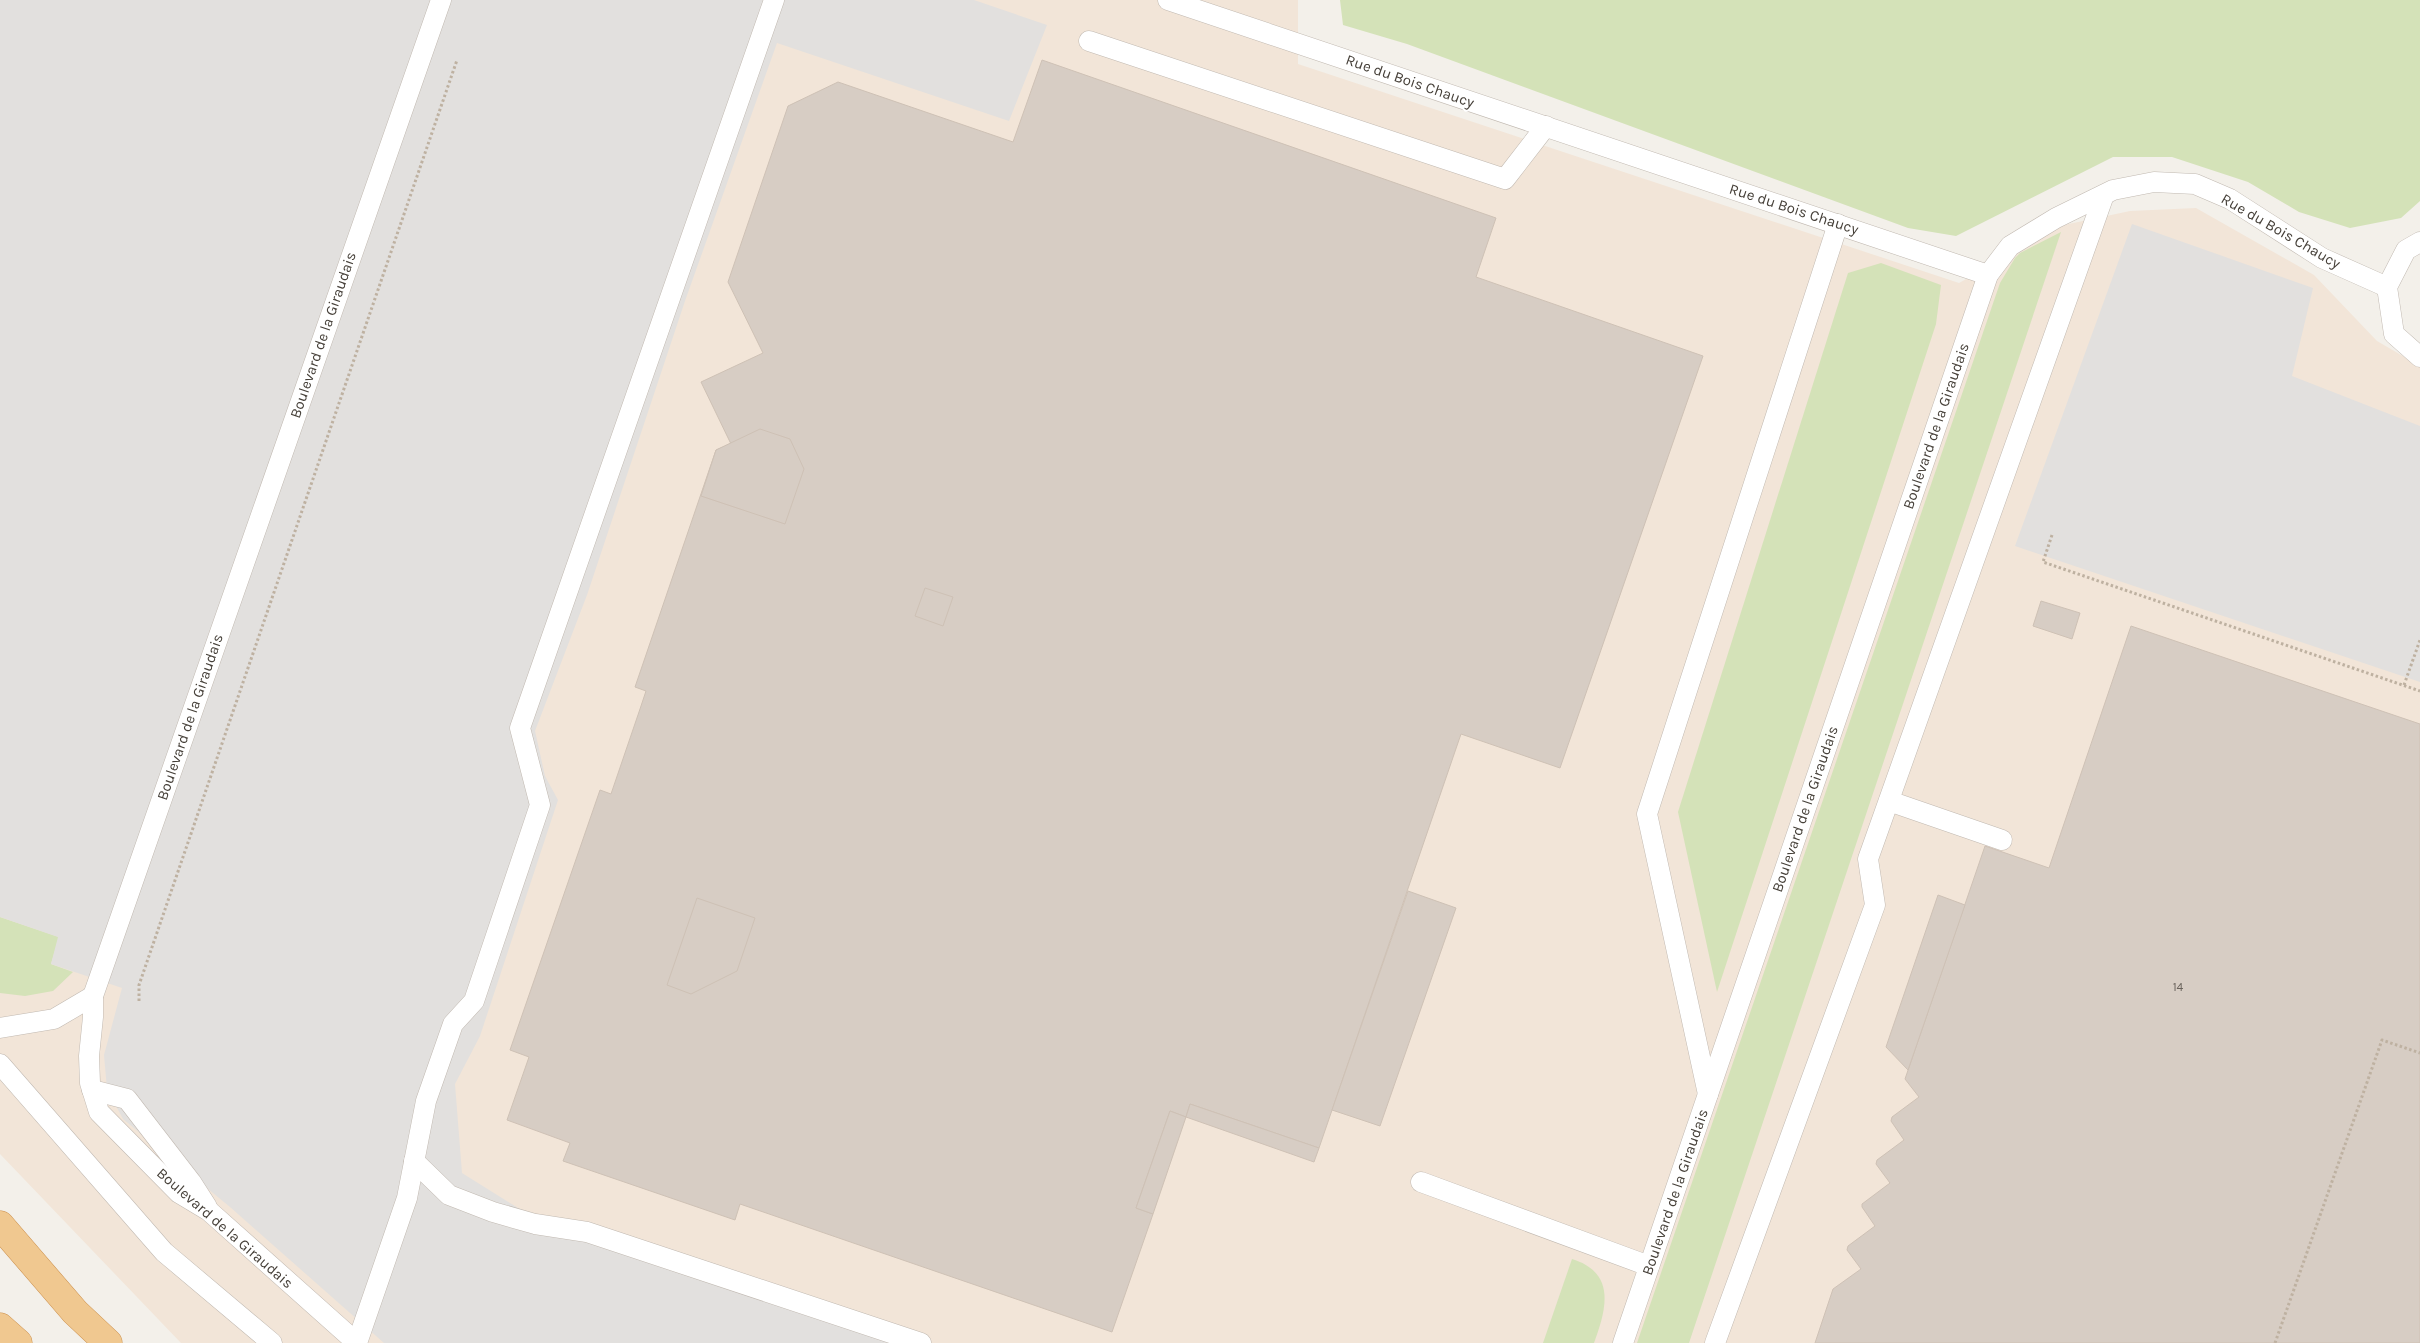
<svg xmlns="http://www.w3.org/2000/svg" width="2420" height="1343" viewBox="0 0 2420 1343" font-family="Karla,sans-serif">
<rect width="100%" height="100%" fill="#f3f0ea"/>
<!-- commercial -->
<polygon fill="#f2e5d8" points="0,0 1298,0 1298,64 1959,283 2064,225 2130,211 2196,208 2314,275 2377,341 2420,366 2420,1343 181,1343 0,1154"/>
<!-- green -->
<g fill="#d4e2b8">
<polygon points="1340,0 2420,0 2420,201 2401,218 2350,228 2299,212 2248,182 2172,157 2113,157 1956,236 1908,228 1407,44 1343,25"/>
<polygon points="2061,232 1689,1343 1637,1343 2000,283 2015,258 2020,253"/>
<polygon points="1881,263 1941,285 1936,324 1717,992 1678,812 1848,273"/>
<polygon points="0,917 59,937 51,964 73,972 53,991 25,996 0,993"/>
<path d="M1572,1259C1617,1273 1606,1310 1594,1343H1543Z"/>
</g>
<!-- parking -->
<g fill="#e2e0de">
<polygon points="0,0 974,0 1047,25 1009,121 777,43 685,301 587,595 535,731 545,776 558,800 480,1036 455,1084 462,1173 523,1211 921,1343 384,1343 230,1207 123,1119 107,1089 104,1055 122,988 51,964 58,937 0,917"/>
<polygon points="2132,224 2313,288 2292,376 2420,426 2420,682 2015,546"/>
</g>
<!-- building -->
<g fill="#d7cdc4" stroke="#cec1b5">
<polygon points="1042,60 1496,218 1476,277 1703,356 1560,768 1461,734 1319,1148 1190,1104 1186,1117 1170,1111 1136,1208 1153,1214 1112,1332 740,1204 735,1220 563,1161 570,1143 507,1120 529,1057 510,1050 600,790 611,794 640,709 646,691 635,687 716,450 731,444 701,382 763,353 728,282 788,106 838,82 1013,142"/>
<polygon points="760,429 790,439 804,469 785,524 701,496 716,450"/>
<polygon points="925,588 953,597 943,626 915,616"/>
<polygon points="2041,601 2080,613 2072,639 2033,626"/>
<polygon points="2131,626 2420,724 2420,1343 1815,1343 1833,1289 1861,1269 1847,1250 1848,1246 1875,1226 1862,1207 1862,1204 1890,1183 1876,1164 1877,1160 1904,1140 1891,1121 1892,1117 1919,1097 1905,1079 1985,846 2049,868"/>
<polygon points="1408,891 1456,908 1380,1126 1332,1110"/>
<polygon points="1938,895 1965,905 1908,1070 1886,1047"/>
<polygon points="697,898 755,918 737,971 691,994 667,985"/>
<polygon points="1190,1104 1319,1148 1314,1162 1186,1117"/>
<polygon points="1170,1111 1186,1117 1153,1214 1136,1208"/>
</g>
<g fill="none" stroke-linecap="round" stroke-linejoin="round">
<defs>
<g id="service">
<polyline points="1168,0 1988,275"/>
<polyline points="1089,41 1505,179 1546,126"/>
<polyline points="2420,242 2406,250 2387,287 2394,334 2420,357"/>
<polyline points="1889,801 2002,840"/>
<polyline points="0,1028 54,1019 93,996"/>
<polyline points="0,1064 164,1252 272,1343"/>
<polyline points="92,1090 127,1099 191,1182 207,1207"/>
<polyline points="1708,1094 1647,814 1838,224"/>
<polyline points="414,1161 449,1195 493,1212 535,1224 587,1232 921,1343"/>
<polyline points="1421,1182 1649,1266"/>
<polyline points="357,1343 209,1211 179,1193 99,1112 90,1083 89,1056 93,1017 93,996 441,0"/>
<polyline points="357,1343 407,1198 426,1101 453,1024 474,1001 540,805 520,728 774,0"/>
<polyline points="1623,1343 1988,275 2010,246 2056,218 2113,190 2154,182 2195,184 2230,199 2322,258 2387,287"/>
<polyline points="1715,1343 1875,905 1868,859 2104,195"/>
</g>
<g id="trunk">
<polyline points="0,1225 75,1312 108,1343"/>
<polyline points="0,1327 18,1343"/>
</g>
</defs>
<!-- service casing -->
<use href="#service" stroke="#c1b9b1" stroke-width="21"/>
<!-- trunk casing -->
<use href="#trunk" stroke="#cb8f4c" stroke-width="29"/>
<!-- path -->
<g stroke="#beb1a1" stroke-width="3" stroke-dasharray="2.5 2.5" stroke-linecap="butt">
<polyline points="2052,535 2043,562 2420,691"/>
<polyline points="2404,685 2420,640"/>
<polyline points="139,1001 139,985 457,60"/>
<polyline points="2275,1343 2382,1040 2420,1053"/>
</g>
<!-- service -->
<use href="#service" stroke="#fff" stroke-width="20"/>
<!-- trunk -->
<use href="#trunk" stroke="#f0c890" stroke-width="28"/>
</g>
<g text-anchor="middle" stroke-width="4" stroke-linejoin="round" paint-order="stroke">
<!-- number labels -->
<g font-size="12" fill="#6a635c">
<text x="2178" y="991">14</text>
</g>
<!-- street labels -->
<g font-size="15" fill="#464039" stroke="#fff">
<text transform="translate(1410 81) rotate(19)" y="5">Rue du Bois Chaucy</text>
<text transform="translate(1794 209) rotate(18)" y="5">Rue du Bois Chaucy</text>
<text transform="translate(2281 231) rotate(30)" y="5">Rue du Bois Chaucy</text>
<text transform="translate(323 335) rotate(-71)" y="5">Boulevard de la Giraudais</text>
<text transform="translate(1936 426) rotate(-71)" y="5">Boulevard de la Giraudais</text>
<text transform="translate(190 717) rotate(-71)" y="5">Boulevard de la Giraudais</text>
<text transform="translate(1805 809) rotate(-71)" y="5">Boulevard de la Giraudais</text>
<text transform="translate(1675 1192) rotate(-71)" y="5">Boulevard de la Giraudais</text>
<text transform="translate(225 1228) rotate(41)" y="5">Boulevard de la Giraudais</text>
</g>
</g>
</svg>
